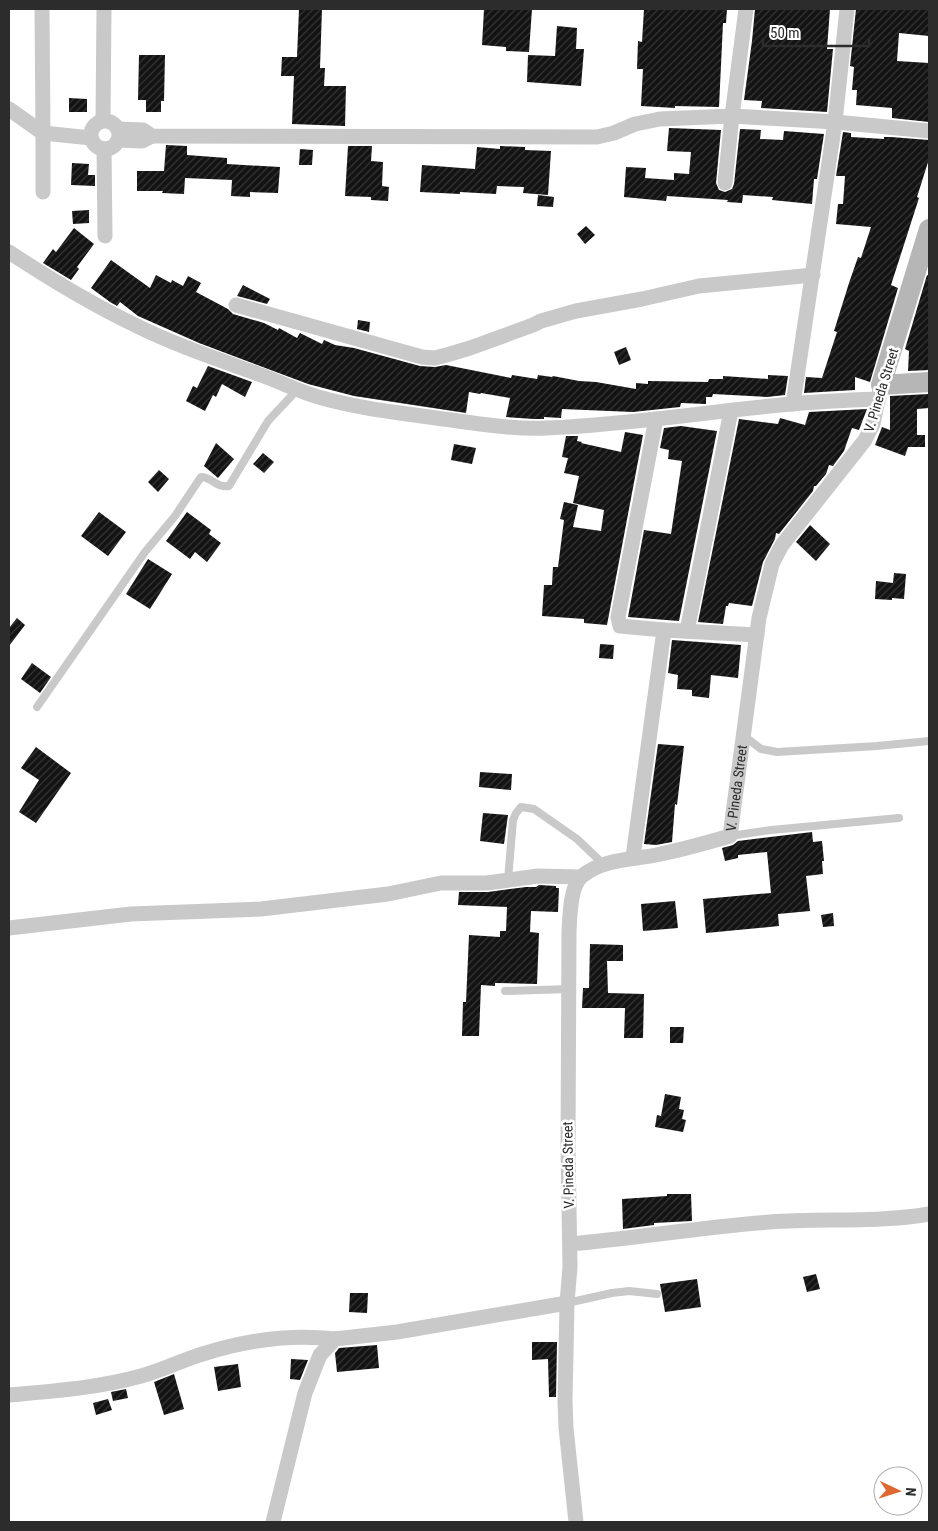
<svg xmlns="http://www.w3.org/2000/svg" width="938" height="1531" viewBox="0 0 938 1531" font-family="'Roboto Condensed',sans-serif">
<defs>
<pattern id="building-hatch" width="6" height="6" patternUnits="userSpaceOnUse" patternTransform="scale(1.25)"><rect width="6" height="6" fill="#131313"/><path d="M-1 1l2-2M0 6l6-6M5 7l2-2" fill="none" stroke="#363636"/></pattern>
</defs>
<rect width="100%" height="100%" fill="#fff"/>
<!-- building -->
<g fill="url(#building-hatch)">
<polygon points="299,9 322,9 320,68 325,68 324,86 346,86 345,126 292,124 294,76 281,76 282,57 297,57"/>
<polygon points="484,9 532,9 529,52 506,51 506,47 482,45"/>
<polygon points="644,9 727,9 726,23 723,23 719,107 675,106 675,108 641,106 643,69 637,69 638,41 642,42"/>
<polygon points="755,9 830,9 827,49 833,49 827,112 761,108 762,101 744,100 752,41"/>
<polygon points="856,9 929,9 929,36 899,33 897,61 929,63 929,122 892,118 892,108 856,105 857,90 852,90 854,67 850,66"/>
<polygon points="557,26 577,28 576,49 584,49 581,86 527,82 528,55 555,56"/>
<polygon points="139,55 165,55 164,101 161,101 161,112 146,112 146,100 138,100"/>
<polygon points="69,98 87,99 87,112 69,112"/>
<polygon points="669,128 721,130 716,183 719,190 725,192 732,189 734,184 740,129 761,130 760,139 783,140 784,131 824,134 817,179 814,179 812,204 772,200 773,197 743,195 742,203 727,202 728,200 667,196 666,201 624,197 626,167 646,168 645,178 674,180 674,173 689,174 691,152 667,151"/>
<polygon points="843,132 851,133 851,137 884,139 884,137 891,137 929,140 929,159 917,197 919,198 891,285 898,288 870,382 855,377 855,390 804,393 806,377 822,378 837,332 834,331 849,283 858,257 861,258 871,227 836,224 838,204 843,204 845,176 836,176"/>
<polygon points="166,145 187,146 187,155 227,158 227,164 280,167 278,193 250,192 250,197 231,196 232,180 185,178 184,194 162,193 163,191 137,191 137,171 164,171"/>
<polygon points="348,146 372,146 371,161 383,162 382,186 389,187 388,201 371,200 371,197 345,196"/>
<polygon points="500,146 525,147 525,150 551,151 548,195 523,193 524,187 497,186 496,194 460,192 460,194 420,192 422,165 475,169 477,147 500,149"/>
<polygon points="300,149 313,150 312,165 299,165"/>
<polygon points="72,163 89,164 88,175 95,175 95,186 71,185"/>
<polygon points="538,195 554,197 553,207 537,206"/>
<polygon points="89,210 89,223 73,224 72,211"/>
<polygon points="586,226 595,235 585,244 577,234"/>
<polygon points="74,228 94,244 77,267 79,269 71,280 43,263 53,249 56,252"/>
<polygon points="111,260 150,288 156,275 171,283 172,280 183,286 188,276 201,283 196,292 228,309 233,314 264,323 278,330 279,328 297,338 300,333 322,344 324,340 335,345 354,348 420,366 435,367 446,365 511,378 512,375 537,379 538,375 552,377 553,376 579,381 596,382 636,389 636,383 648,384 648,381 708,382 709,379 723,379 723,376 768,379 768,375 788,376 785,395 767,397 713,394 712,397 706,397 706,404 681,403 680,407 633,412 562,409 561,418 544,417 544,419 534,419 506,417 510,398 481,393 480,394 469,392 466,413 354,396 308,384 199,343 138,316 120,302 117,306 110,302 91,288"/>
<polygon points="927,275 929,276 929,370 908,371 909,351 905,349"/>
<polygon points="243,285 270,299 267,304 237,296"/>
<polygon points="358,320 370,322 369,332 357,329"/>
<polygon points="626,347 631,360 619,365 614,352"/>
<polygon points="208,366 252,382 245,397 222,384 216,397 213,395 205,411 186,401 193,386 197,388"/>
<polygon points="929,394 929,408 917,409 917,435 925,435 925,447 908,447 905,456 875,445 882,427 890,430 890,396"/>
<polygon points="867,409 859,430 852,428 844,451 833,466 829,465 826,474 816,486 814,486 813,491 779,534 776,533 775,539 763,562 752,606 729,603 728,606 726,606 723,624 698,622 739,419 778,424 780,418 805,425 809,412"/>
<polygon points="681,426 717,431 679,621 628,617 644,530 671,534 682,461 668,459 669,450 660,448 664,428"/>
<polygon points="625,432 643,435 607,625 584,623 584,619 542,616 544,585 552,585 553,567 558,567 564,520 560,519 564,502 578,505 573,527 601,531 604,510 573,503 579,476 564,473 568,458 562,457 566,436 578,436 577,441 582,442 581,443 621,452"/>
<polygon points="216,443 234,459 218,478 204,466"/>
<polygon points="454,444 476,448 472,464 451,460"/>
<polygon points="263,453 274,462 264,473 253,464"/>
<polygon points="159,470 169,479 158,492 148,482"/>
<polygon points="99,512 126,532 108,556 81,536"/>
<polygon points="187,512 211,530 209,534 221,543 207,562 195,552 190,559 166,541"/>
<polygon points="810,525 830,544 816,561 796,542"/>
<polygon points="148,559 172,574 150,609 126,594"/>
<polygon points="894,573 906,574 904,599 892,598 892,600 875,599 876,581 893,583"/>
<polygon points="17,618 25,625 9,646 9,628"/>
<polygon points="672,640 741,645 738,678 711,675 709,698 692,696 692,690 677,689 678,675 668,673"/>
<polygon points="600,644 614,645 613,659 599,658"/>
<polygon points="32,663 51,677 40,693 21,679"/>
<polygon points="658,744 684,746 677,805 675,804 672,842 656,845 644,844"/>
<polygon points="36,747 71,773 36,823 19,812 39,780 21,768"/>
<polygon points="480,772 512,774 511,790 479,787"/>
<polygon points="483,813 508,815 504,844 480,841"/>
<polygon points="812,832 813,842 822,841 824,861 822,861 823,874 806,876 810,911 778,914 779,926 706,933 703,899 771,893 767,852 738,855 738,858 725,861 722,848 733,845 738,841"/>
<polygon points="539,885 556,886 556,888 559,888 558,912 531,911 530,932 539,933 537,984 495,983 495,986 481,985 479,1036 462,1036 463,1002 466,1002 469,935 500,937 500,931 506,931 507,907 458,905 459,892 488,892 526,887 536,887"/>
<polygon points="675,901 678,928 643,931 641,904"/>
<polygon points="833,913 834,926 823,927 821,915"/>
<polygon points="590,944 623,945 623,961 607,961 608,993 644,994 643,1038 624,1038 625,1008 582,1008 583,988 589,988"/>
<polygon points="670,1027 684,1027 683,1043 670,1043"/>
<polygon points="665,1094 681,1097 679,1109 684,1110 682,1119 686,1120 683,1132 655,1127 657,1115 661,1116"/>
<polygon points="667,1194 691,1194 692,1221 654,1223 654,1225 623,1229 622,1199 667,1196"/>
<polygon points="816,1274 820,1289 807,1292 803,1277"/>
<polygon points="697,1279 701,1307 665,1312 660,1284"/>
<polygon points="350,1293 368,1293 367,1313 349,1312"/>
<polygon points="532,1342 557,1342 556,1397 549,1397 548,1359 532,1360"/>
<polygon points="377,1345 379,1368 337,1372 335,1353 339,1348"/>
<polygon points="291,1359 308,1360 300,1380 290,1379"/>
<polygon points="238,1364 241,1387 218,1391 214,1367"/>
<polygon points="174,1374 184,1409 164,1415 154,1382"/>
<polygon points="126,1389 128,1398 113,1401 111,1392"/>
<polygon points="108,1399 112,1410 96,1415 93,1403"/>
</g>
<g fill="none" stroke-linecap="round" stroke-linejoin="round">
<!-- lane -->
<g stroke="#c9c9c9" stroke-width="8">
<path d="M37,707L145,552L175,516L201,477C212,477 216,488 229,486L268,421L297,390"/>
<polyline points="744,736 761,749 777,752 877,746 929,741"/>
<polyline points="730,836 771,830 899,818"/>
<polyline points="508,880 513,820 516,813 521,807 534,809 577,839 598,859 601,865"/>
<polyline points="505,991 569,989"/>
<polyline points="567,1303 612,1293 629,1291 657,1294"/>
</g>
<!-- street -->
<g stroke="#c9c9c9" stroke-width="15">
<polyline points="42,9 43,133 43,192"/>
<polyline points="9,109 43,133 91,138"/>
<polyline points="103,120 104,9"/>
<circle cx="105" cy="135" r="14"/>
<polyline points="118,129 143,130 152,136 597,137 614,133 635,124 660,119 732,116 835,122 929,131"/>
<polyline points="118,140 142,141 152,136"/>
<polyline points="104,149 105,236"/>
<polyline points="725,183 732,116 746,9"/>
<path d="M9,252C50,279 91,304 135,325C175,345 217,359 258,374C279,381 299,392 322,398C361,409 403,413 443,419C477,423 513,430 547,428C629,425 710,411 792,404C821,401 850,400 879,399"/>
<polyline points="236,305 422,357 435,358 450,354 470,348 533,325 541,321 576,311 642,299 699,286 813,275"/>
<polyline points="793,404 835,122 847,9"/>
<polyline points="656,419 618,617 620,626 664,630 757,635"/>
<polyline points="687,631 731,411"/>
<polyline points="633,857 664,630"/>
<polyline points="9,928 131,914 261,909 388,894 441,883 487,883 538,876 581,877"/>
<path d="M570,1244C637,1238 703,1227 770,1222C823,1218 877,1223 929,1214"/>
<path d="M9,1395C53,1391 98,1388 141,1376C164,1370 184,1359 206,1353C248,1340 291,1334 335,1339"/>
<polyline points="273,1522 305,1393 320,1355 335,1339 397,1332 567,1303"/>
<path id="s1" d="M576,1522L566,1428L565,1401L567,1303L570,1267L568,1148L569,931C570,916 570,886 582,876C603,859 631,860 656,855C681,850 706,843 730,836L759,618L772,564L782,545L865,440L873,424L881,385"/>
</g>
<!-- secondary -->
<polyline stroke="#b6b6b6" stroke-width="20" points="929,229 881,385 929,382"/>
</g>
<g text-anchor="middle" stroke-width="5" stroke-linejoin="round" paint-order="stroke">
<!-- street labels -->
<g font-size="14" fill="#2c2c2c" stroke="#fff">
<text transform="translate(881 390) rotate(-73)" y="5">V. Pineda Street</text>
<text dy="5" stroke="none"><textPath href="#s1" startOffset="852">V. Pineda Street</textPath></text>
<text transform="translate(568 1165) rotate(-91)" y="5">V. Pineda Street</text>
</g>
</g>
<!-- border -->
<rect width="938" height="1531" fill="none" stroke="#2c2c2c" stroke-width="20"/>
<!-- north arrow -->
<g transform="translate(898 1491) rotate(94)"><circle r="24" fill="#ffffff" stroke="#ababab"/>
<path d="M0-4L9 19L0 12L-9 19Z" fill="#df6831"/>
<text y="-8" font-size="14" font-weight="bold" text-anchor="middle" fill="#2c2c2c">N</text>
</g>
<!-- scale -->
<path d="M763 38v8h106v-8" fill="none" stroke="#2c2c2c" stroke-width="2.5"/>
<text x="770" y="38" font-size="15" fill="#2c2c2c" stroke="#ffffff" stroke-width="4" paint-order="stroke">50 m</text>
</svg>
